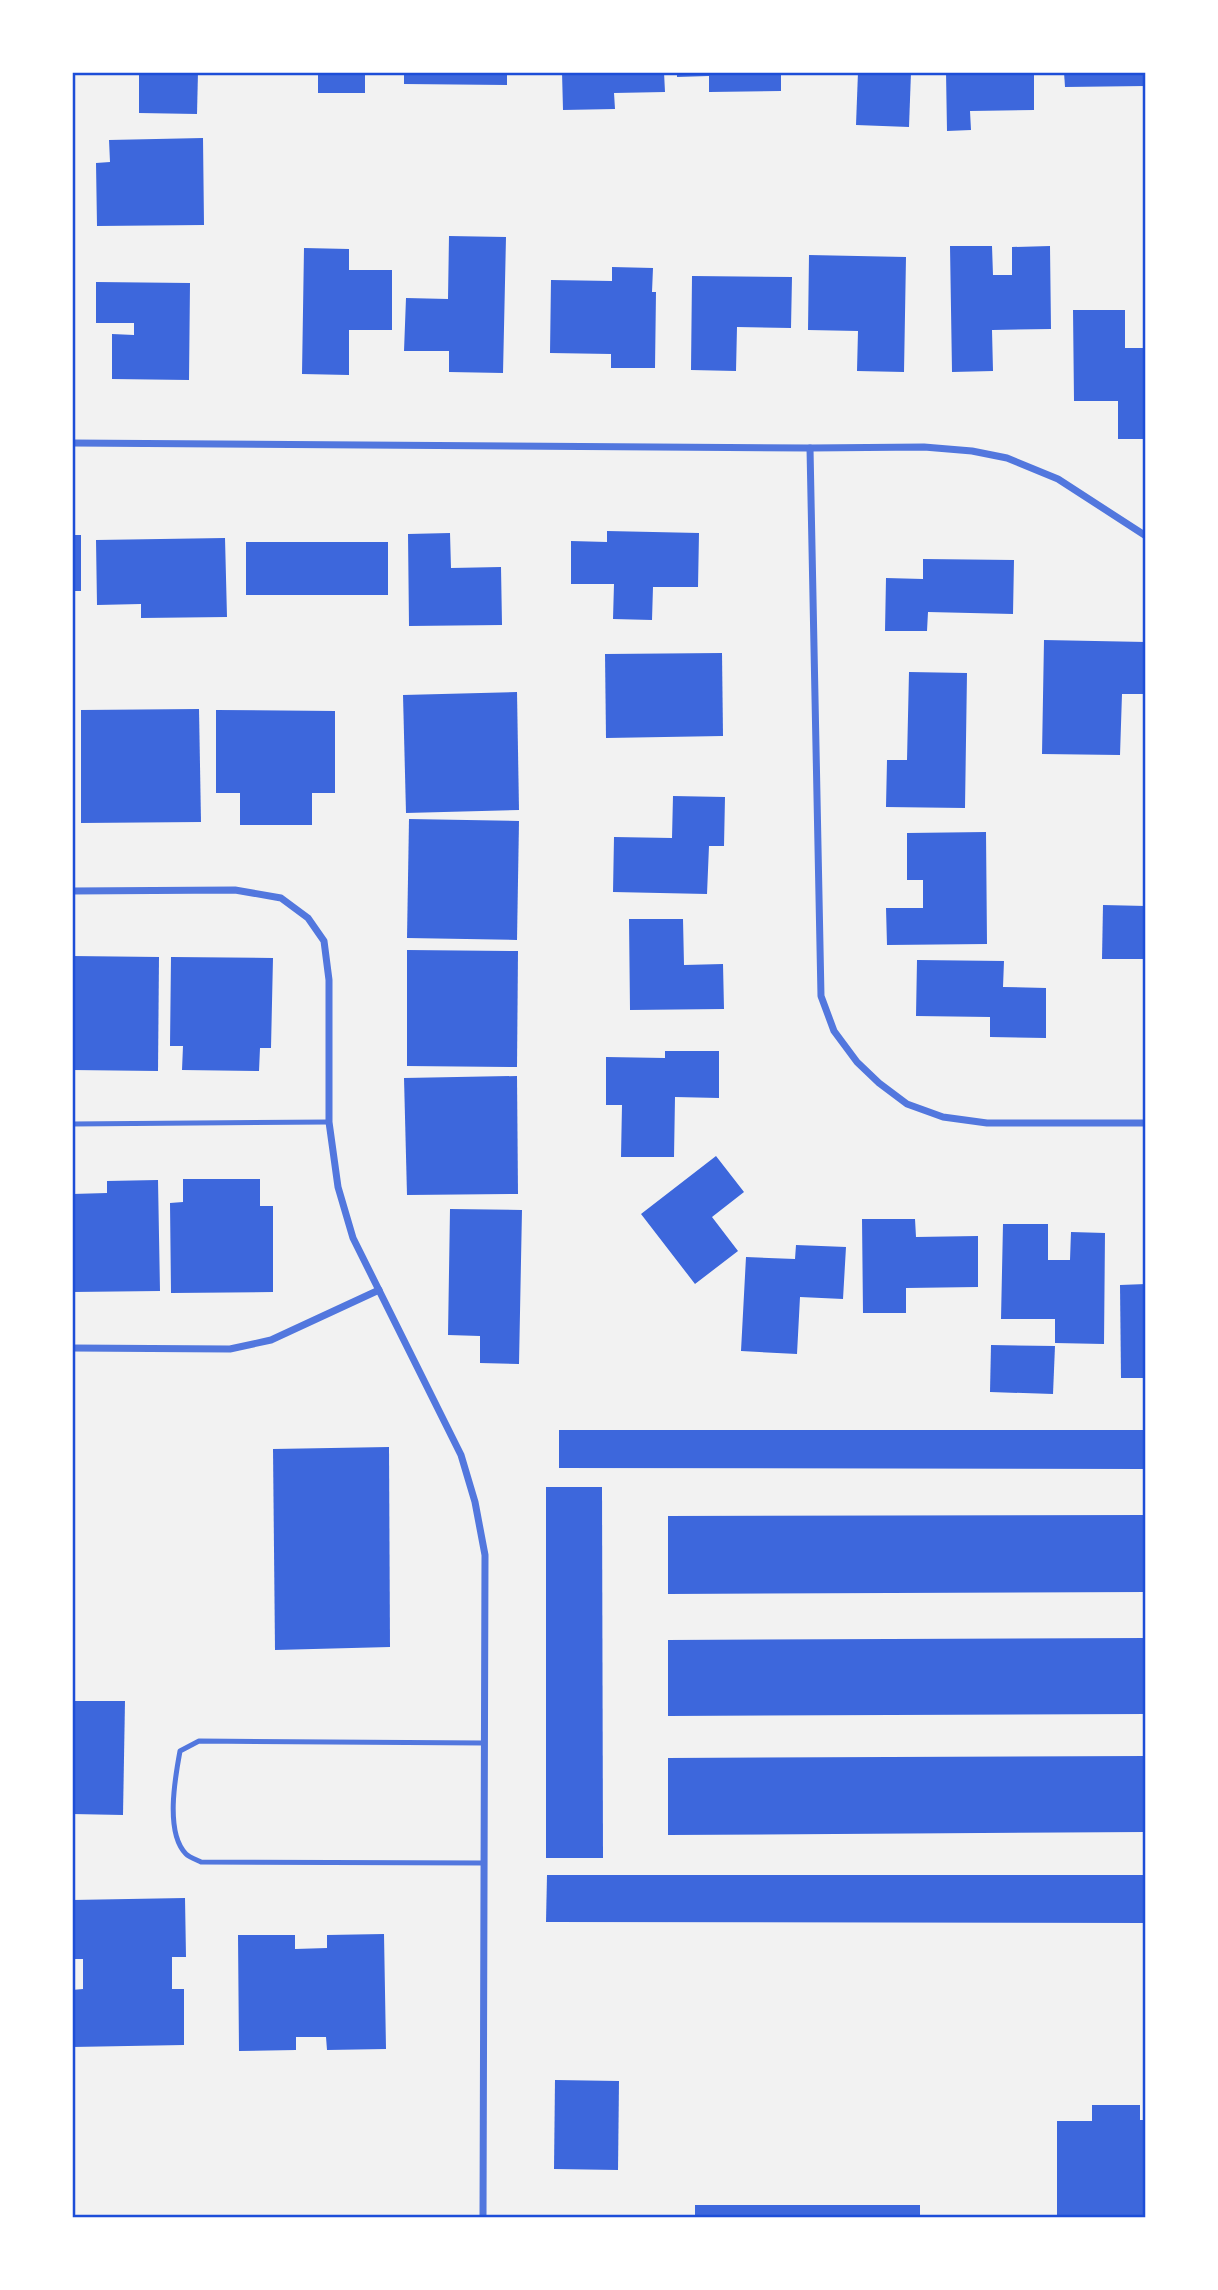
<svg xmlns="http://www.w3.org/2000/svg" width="1218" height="2290" viewBox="0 0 1218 2290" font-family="'IBM Plex Sans',sans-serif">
<rect width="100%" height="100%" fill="#f2f2f2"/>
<!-- building -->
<g fill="#3d67dc">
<polygon points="139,72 198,72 197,114 139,113"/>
<polygon points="275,72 365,72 365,93 318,93 318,74 275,74"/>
<polygon points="404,72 507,72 507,85 404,84"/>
<polygon points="562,72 664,72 665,92 614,93 615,109 563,110"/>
<polygon points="677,72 781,72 781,91 709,92 709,76 677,77"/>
<polygon points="858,72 911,72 909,127 856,125"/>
<polygon points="946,72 1034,72 1034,110 970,111 971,130 947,131"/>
<polygon points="1064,72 1146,72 1146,86 1065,87"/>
<polygon points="203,138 204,225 97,226 96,163 110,162 109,140"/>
<polygon points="449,236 506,237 503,373 449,372 449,351 404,351 406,298 448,299"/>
<polygon points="950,246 992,246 993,275 1012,275 1012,247 1050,246 1051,329 992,330 993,371 952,372"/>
<polygon points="304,248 349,249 349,270 392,270 392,330 349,330 349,375 302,374"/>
<polygon points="809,255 906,257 904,372 857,371 858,331 808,330"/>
<polygon points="612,267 653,268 652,292 656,292 655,368 611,368 611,354 550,353 551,280 612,281"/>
<polygon points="692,276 792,277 791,328 737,327 736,371 691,370"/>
<polygon points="96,282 190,283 189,380 112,379 112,334 134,335 134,323 96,323"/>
<polygon points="1073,310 1125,310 1125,348 1146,348 1146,439 1118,439 1118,401 1074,401"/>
<polygon points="607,531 699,533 698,587 653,587 652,620 613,619 614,584 571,584 571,541 607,542"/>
<polygon points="450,533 451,568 501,567 502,625 409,626 408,534"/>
<rect x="72" y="535" width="9" height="56"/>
<polygon points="225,538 227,617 141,618 141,604 97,605 96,540"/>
<rect x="246" y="542" width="142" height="53"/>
<polygon points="923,559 1014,560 1013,614 928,612 927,631 885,631 886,578 923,579"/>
<polygon points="1044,640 1146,642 1146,694 1122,694 1120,755 1042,754"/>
<polygon points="722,653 723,736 606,738 605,654"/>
<polygon points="909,672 967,673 965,808 886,807 887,760 907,760"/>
<polygon points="517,692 519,810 406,813 403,695"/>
<polygon points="199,709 201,822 81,823 81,710"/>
<polygon points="216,710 335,711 335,793 312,793 312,825 240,825 240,793 216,793"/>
<polygon points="673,796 725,797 724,846 709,846 707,894 613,892 614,837 672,838"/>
<polygon points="409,819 519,821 517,940 407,938"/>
<polygon points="986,832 987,944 887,945 886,908 923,908 923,880 907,880 907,833"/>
<polygon points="1103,905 1146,906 1146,959 1102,959"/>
<polygon points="629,919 683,919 684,965 723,964 724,1009 630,1010"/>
<polygon points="407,950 518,951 517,1067 407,1066"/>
<polygon points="72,956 159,957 158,1071 72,1070"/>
<polygon points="171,957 273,958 271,1048 260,1048 259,1071 182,1070 183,1046 170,1046"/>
<polygon points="917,960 1004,961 1003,987 1046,988 1046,1038 990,1037 990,1017 916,1016"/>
<polygon points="665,1051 719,1051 719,1098 675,1097 674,1157 621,1157 622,1105 606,1105 606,1057 665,1058"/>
<polygon points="517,1076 518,1194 407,1195 404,1078"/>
<polygon points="716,1156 744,1192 712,1217 738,1251 695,1284 641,1214"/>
<polygon points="183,1179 260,1179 260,1206 273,1206 273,1292 171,1293 170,1203 183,1202"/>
<polygon points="158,1180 160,1291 72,1292 72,1194 107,1193 107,1181"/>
<polygon points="450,1209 522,1210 519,1364 480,1363 480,1336 448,1335"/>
<polygon points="862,1219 915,1219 916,1237 978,1236 978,1287 906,1288 906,1313 863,1313"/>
<polygon points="1003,1224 1048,1224 1048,1260 1070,1260 1071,1232 1105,1233 1104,1344 1055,1343 1055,1319 1001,1319"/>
<polygon points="796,1245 846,1247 843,1299 800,1297 797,1354 741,1351 746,1257 795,1259"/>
<polygon points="1146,1284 1146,1378 1121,1378 1120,1285"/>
<polygon points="991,1345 1055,1346 1053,1394 990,1392"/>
<polygon points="559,1430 1146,1430 1146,1469 559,1468"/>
<polygon points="389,1447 390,1647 275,1650 273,1449"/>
<polygon points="546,1487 602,1487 603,1858 546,1858"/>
<polygon points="1146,1515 1146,1592 668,1594 668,1516"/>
<polygon points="1146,1638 1146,1714 668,1716 668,1640"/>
<polygon points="72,1701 125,1701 123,1815 72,1814"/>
<polygon points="1146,1756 1146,1832 668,1835 668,1758"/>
<polygon points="547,1875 1146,1875 1146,1923 546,1922"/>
<polygon points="185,1898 186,1957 172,1957 172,1989 184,1989 184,2045 72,2047 72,1990 83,1989 83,1959 72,1959 72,1900"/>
<polygon points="384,1934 386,2049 327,2050 326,2037 296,2037 296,2050 239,2051 238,1935 295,1935 295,1949 327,1948 327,1935"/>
<polygon points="555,2080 619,2081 618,2170 554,2169"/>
<polygon points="1092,2105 1140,2105 1140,2120 1146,2120 1146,2218 1057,2218 1057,2121 1092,2121"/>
<rect x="695" y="2205" width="225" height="13"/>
</g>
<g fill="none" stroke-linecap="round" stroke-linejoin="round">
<!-- service -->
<g stroke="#5277de" stroke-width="5">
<polyline points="72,1124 329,1122"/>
<path d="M483,1743L199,1741L180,1751C175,1778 165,1833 186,1854C189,1857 197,1860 201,1862L484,1863"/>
</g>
<!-- minor -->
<g stroke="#5277de" stroke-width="7">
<polyline points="72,443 810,448 924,447 972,451 1007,458 1058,479 1146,536"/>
<polyline points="810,448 821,996 834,1031 857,1062 879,1083 907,1104 943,1117 987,1123 1146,1123"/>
<polyline points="72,891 235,890 281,898 308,918 324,941 329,980 329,1122 338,1187 353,1238 461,1455 475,1502 485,1555 483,2218"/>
<polyline points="72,1348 230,1349 271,1340 379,1290"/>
</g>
</g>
<!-- border -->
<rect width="1218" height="2290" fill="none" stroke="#ffffff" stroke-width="147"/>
<rect x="74" y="74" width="1070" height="2142" fill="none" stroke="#1d4ed8" stroke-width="2.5"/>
</svg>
